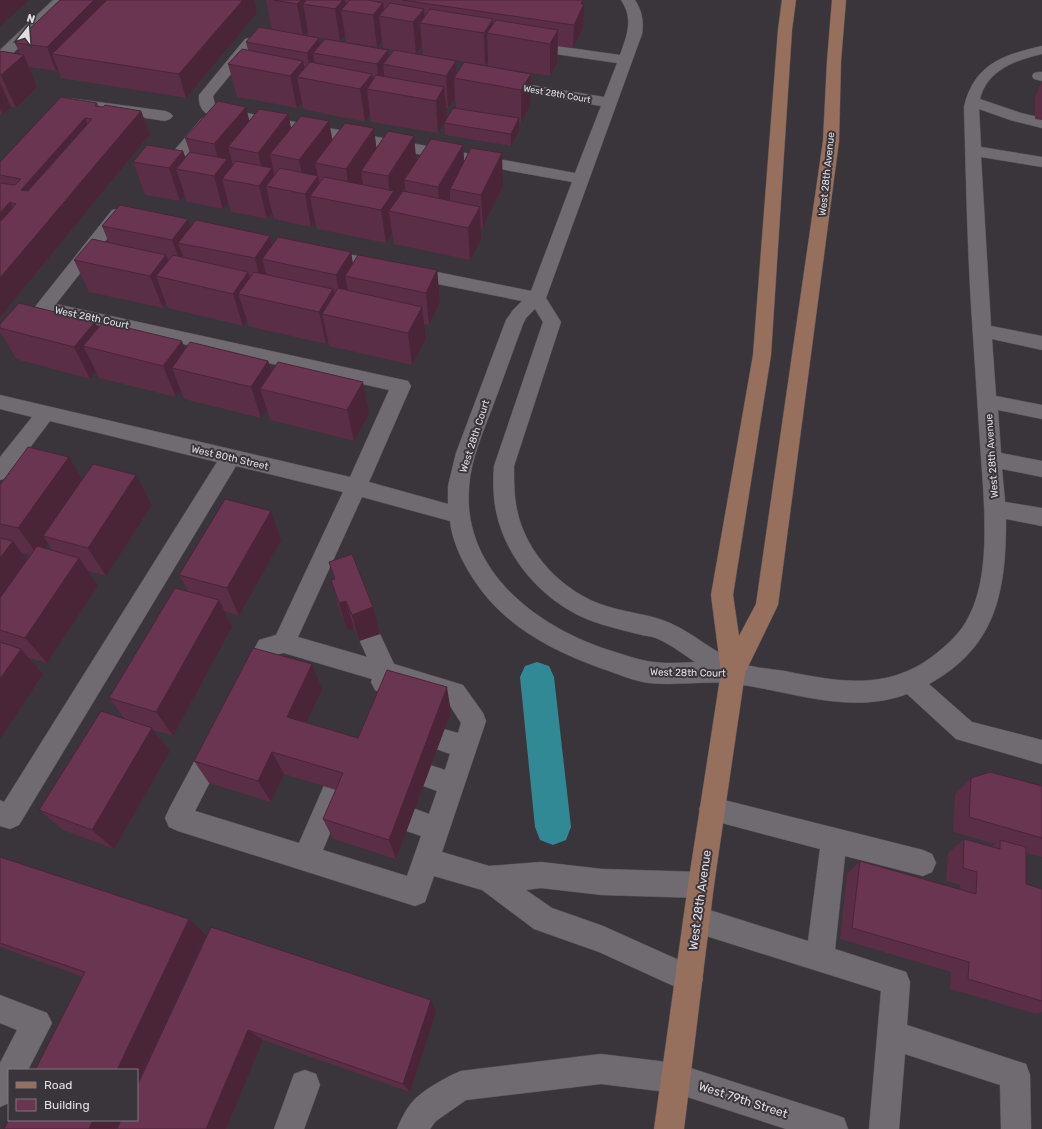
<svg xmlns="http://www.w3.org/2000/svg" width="1042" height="1129" viewBox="0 0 1042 1129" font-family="Rubik,sans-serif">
<rect width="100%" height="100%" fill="#39353a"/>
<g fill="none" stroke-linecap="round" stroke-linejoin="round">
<!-- canal -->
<polygon fill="#328996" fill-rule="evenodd" points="537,662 549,666 554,677 571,827 566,840 553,845 540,840 535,827 520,677 525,666"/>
<defs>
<g id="minor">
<polygon points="53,0 68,0 5,61 0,62 0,50"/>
<path d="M621,0H635C642,11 644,21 642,34L546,298L561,322L514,466C514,481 514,495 517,510C526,554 564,593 606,606C627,613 650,614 670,623C693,633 715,653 737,662C747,667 772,669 785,671C838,682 887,691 933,656C947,645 961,633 969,616C993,571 983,492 980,442C977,396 974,351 971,305C967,239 966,173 964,107C974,64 1003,55 1042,46V54C1016,60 987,70 980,99L1021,113L1042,118V128L1010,120L979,109L981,147L1042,157V167L981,157L991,326L1042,336V350L992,339L996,396L1042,405V419L998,410L1001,453L1042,461V477L1002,469L1005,502L1042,508V526L1006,519C1006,590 997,647 929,684L972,722L1042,740V764L956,739L907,694C851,715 793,692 737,684C708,680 678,686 649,683C633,681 616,673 600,668C546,648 499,623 469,572C460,557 452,539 450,521L362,497L298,637L367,657L358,637L362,630L370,627L378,630L394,664L463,685L483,713L486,721L442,852L489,866L541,862L602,869L701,872L711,875L714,885L711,895L701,898L602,895L541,888L526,890L552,908L603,926L699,969L703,979L699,989L689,993L599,952L534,929L482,890L434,876L425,902L415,906L178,831L169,827L165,818L169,809L259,640L276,635L343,492L236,466L19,825L10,829L0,826V800L4,802L217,462L50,421L7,478L0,480V457L32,417L0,409V395L350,477L389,390L44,313L38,311L35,307L38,303L112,210L118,209L132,212L134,216L132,220L126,221L122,220L56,304L408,381L411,386L369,482L448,504V486L456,453L506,320L513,310L522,301L323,261L317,259L314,255L317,251L323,249L531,291L572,182L214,117C203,114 198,106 199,95L245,39C255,36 270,40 280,43L282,46L280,49L275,50L253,47L213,96L215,105L219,108L575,173L601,106L500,88L495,87L493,84L495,81L500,80L604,97L617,63L528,50L523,49L521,46L523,43L528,42L620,55C627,35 634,19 621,0ZM535,309L543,322L494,466C493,481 493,496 496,511C506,560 544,602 589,620C605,626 622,630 638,634C644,636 651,636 656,638C670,644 683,654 695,662C679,663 663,664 647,661C636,659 625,655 615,652C541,630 462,573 469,487C471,458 484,430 494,403C504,377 513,350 523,324L526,318ZM284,653L372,679L371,682L375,690L383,693L391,690L393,686L447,701L461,723L458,733L440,728L431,731L428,739L431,747L450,754L445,770L427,764L418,768L414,776L418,784L437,791L429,814L410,807L401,811L397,820L401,829L421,836L407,876L323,850L348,790L344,781L335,778L326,781L299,843L195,811L275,655Z"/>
<polygon points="1039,72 1042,72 1042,81 1034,79 1032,76 1034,73"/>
<polygon points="68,98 165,111 170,113 173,116 170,119 165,121 63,105 61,102 63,99"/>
<polygon points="206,117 211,119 214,122 211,125 172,173 166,175 160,173 158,170 160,167 201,119"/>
<polygon points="712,797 923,850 932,854 936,863 932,872 923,876 845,856 835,949 906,972 910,982 907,1025 1026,1064 1030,1075 1031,1129 1001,1129 1000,1085 905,1054 899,1129 869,1129 881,991 687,930 683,920 687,910 697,906 808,941 820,849 703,818 699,809 703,800"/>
<polygon points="0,995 47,1013 52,1023 28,1070 9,1070 9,1103 0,1107 0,1063 17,1030 0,1023"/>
<path d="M601,1054L675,1063L833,1114L844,1118L848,1129H786L675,1093L601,1084L466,1100L436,1121L430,1129H397C401,1119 407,1107 415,1099C425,1089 448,1076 461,1071Z"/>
<polygon points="305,1070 316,1074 320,1085 304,1129 274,1129 294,1074"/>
</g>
<polygon id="major" points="782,0 796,0 792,30 771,355 733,595 739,636 756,604 823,141 827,61 832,0 846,0 841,61 839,141 778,605 745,673 714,885 684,1129 654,1129 688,885 721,672 711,595 753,355 778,30"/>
</defs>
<!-- minor casing -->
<use href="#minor" stroke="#565257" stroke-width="1"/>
<!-- major casing -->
<use href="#major" stroke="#565257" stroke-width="1"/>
<!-- minor -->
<use href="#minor" fill="#706b71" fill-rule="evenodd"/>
<!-- major -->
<use href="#major" fill="#976f5d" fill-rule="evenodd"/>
</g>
<!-- wall -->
<g fill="#5a2e45" fill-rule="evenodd">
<polygon points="60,0 254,0 257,13 186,98 61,78 58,69 56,71 29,67 37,87 16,108 11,107 3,115 0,114 0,51 20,54 15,43"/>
<path d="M266,0H583V4H584L583,27L573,48L558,46L557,62L550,76L488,66V61L485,65L423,55L422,46L417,54L456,61L457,73L531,74L530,106L521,122H519V131L511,146L445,135L444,123L438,133L371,122L370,115L365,122L303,109L302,102L297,108L237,97L228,64L248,50L246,42L272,30ZM308,31V36L340,41L345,35L346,42L377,47L382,41L383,48L393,50L388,57L320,44L319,38L304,36ZM455,98L456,108L446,118V108H448Z"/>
<polygon points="1042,81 1042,120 1035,119 1035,97"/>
<polygon points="97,103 99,107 141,111 150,134 0,317 0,162"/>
<path d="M288,114L291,128L332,140L374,128L376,148L416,162L463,145L464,161L503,186L483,227H481V240L470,260L394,244L392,232L386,243L317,229L315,221L311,227L274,219L272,212L267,219L231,212L228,202L223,209L187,202L185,195L180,201L145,195L133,162L183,151L186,158L190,153L185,138L250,120ZM405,187L406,192L403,191Z"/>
<polygon points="102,226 191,227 270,236 273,244 351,252 353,264 437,270 440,302 429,325 424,324 426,339 412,365 329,346 328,341 326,344 248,326 247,320 243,326 168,308 166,303 163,308 89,292 74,260 109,243"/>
<polygon points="95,322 98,328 185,350 268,361 272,372 369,414 354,441 270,420 267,409 261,418 184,399 181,391 176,397 99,378 96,371 90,379 16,359 0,332 0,324"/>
<path d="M69,457L82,480L136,475L152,505L106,576L88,571L98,586L47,663L29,658L43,674L0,739V485ZM48,543L53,551L44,549ZM21,553L30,555L27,560Z"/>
<polygon points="281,540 239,616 225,611 232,627 173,736 154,730 170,751 114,849 63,830 39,810 125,719 109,698 188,591 179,575"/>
<polygon points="329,562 380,634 359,641 354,628 347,630 339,608 331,580 334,579"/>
<polygon points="312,664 322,689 306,723 358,738 451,712 396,859 333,839 323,819 336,790 284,774 271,802 209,783 194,761"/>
<polygon points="971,778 1042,786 1042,857 1026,853 1026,884 1042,889 1042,1012 1036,1014 950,989 951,972 840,939 847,874 860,861 960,889 960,885 946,881 948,853 964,839 992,846 995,844 953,832 955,794"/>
<polygon points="0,857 189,919 206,935 137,1084 137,1070 83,977 0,947"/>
<polygon points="211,927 436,1012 410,1092 263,1040 226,1129 117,1129"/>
</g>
<!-- shaded-wall -->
<g fill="#4a2538">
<polygon points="0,0 29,0 0,26"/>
<polygon points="94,0 124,0 52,54 58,69 56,71 47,47"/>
<polygon points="243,0 254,0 257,13 186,98 179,74"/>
<polygon points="301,0 311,0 303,4 308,31 303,36 297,4"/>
<polygon points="343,0 345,0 347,11 341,10 345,35 340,41 335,9"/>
<polygon points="583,0 583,6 584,4 583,27 573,48 574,25"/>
<polygon points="383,3 385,17 379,16 382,41 377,47 373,15"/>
<polygon points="424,9 425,23 420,23 422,46 416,54 413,22"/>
<polygon points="493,19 493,34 487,33 488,61 485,65 484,33"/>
<polygon points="558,30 557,62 550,76 550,44"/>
<polygon points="319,38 322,55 313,53 318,79 312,80 307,53"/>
<polygon points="388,50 389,66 383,64 386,90 380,92 377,64"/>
<polygon points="24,55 37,87 16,108 1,75"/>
<polygon points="303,61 307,79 297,77 302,102 297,108 290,76"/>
<polygon points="456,61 457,79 454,78 455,98 448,108 446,76"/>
<polygon points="372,74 375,91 367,89 370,115 365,122 360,89"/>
<polygon points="531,74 530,106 521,122 521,90"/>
<polygon points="0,83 11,107 3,115 0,109"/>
<polygon points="444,87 447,119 438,133 436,101"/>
<polygon points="246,107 254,139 228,147 233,165 222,179 228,202 223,209 214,176 220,168 214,144"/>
<polygon points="141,111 150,134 0,317 0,278"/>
<polygon points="288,114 295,146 270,154 277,189 266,186 272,212 267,219 259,186 264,178 258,153"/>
<polygon points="85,118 95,141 33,213 21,190"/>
<polygon points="519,118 519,131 511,146 511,134"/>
<polygon points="329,121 335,154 315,163 323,199 310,196 315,221 311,227 305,194 306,193 299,160"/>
<polygon points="374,128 378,161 361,171 363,184 351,201 346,169"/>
<polygon points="414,136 417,168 404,180 405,187 389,211 392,232 386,243 381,210 390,196 388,176"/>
<polygon points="463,145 465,178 450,189 450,202 440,219 438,187"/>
<polygon points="183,151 190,172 176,169 185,195 180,201 169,168"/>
<polygon points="502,153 503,186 483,227 481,195"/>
<polygon points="10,202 22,226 0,251 0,213"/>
<polygon points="480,207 481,240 470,260 468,228"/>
<polygon points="188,219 197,246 178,243 187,267 184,272 172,240"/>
<polygon points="270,236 277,262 262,259 269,283 263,290 255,258"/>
<polygon points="351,252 355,278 345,276 349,296 342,307 336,275"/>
<polygon points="166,255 176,281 156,276 166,303 163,308 150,276"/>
<polygon points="437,270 440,302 429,325 426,293"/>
<polygon points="248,272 256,298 238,294 247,320 243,326 233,294"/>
<polygon points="333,289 339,318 322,314 328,341 326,344 319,312"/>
<polygon points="422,307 426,339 412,365 408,333"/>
<polygon points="95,322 110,353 83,346 96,371 90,379 74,347"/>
<polygon points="182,341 194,372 172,368 181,391 176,397 163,366"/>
<polygon points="268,361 278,392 260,389 267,409 261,418 251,387"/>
<polygon points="363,382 369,414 354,441 347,410"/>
<polygon points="69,457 87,487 43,536 48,543 39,557 18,528"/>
<polygon points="136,475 152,505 106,576 88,548"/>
<polygon points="271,511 281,540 239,616 227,588"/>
<polygon points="13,541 34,570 0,616 0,558"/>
<polygon points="79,558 98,586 47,663 25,638"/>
<polygon points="219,600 232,627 173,736 156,712"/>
<polygon points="346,601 354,628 347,630 339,603"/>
<polygon points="373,607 380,634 359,641 352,615"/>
<polygon points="21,649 43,674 0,739 0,679"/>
<polygon points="312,664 322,689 298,741 287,717"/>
<polygon points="447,687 451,712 396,859 389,840"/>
<polygon points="152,728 170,751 114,849 92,830"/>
<polygon points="272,752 284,774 271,802 258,781"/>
<polygon points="189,919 206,935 137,1084 137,1070 117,1070"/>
<polygon points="431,1000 436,1012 410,1092 403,1084"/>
<polygon points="248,1030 263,1040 226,1129 206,1129"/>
<polygon points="93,1120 120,1120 116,1129 89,1129"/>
</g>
<!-- building -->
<g fill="#693550" stroke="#4a2538" fill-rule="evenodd">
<polygon points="60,0 94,0 47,47 15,43"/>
<polygon points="107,0 243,0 179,74 52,54"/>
<polygon points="273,0 301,0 297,4"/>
<polygon points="306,0 343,0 335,9 303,4"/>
<polygon points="350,0 368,0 383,3 373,15 341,10"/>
<polygon points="402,0 583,0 581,4 584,4 574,25"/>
<polygon points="390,3 424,9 413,22 379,16"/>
<polygon points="430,9 493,19 484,33 420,23"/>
<polygon points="496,20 558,30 550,44 487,33"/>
<polygon points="259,27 319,38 307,53 246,42"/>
<polygon points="325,39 388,50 377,64 313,53"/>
<polygon points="242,49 303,61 290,76 228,64"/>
<polygon points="394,50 456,61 446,76 383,64"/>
<polygon points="0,51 24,55 1,75 0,75"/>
<polygon points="310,62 372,74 360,89 297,77"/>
<polygon points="464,62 531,74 521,90 454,78"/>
<polygon points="376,75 444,87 436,101 367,89"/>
<path d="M61,97L97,103L95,106L103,107L105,105L141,111L0,278V222L16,204L10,202L0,213V183L15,185L21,179L0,175V162ZM85,118L92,119L28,191L21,190Z"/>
<polygon points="218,101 246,107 214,144 185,138"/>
<polygon points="453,108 519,118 511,134 444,123"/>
<polygon points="259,109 288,114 258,153 228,147"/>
<polygon points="301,116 329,121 299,160 270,154"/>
<polygon points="345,123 374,128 346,169 315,163"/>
<polygon points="388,131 414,136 388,176 361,171"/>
<polygon points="431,139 463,145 438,187 404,180"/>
<polygon points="147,145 183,151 169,168 133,162"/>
<polygon points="471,148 502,153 481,195 450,189"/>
<polygon points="190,152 227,159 214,176 176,169"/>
<polygon points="236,161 272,168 259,186 222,179"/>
<polygon points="280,168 318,176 305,194 266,186"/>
<polygon points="324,177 394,191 381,210 310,196"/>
<polygon points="403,191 480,207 468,228 389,211"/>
<polygon points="120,205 188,219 172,240 102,226"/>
<polygon points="196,220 270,236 255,258 178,243"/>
<polygon points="278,237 351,252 336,275 262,259"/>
<polygon points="92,239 166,255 150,276 74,260"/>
<polygon points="173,255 248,272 233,294 156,276"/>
<polygon points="358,255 437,270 426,293 345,276"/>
<polygon points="254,272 333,289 319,312 238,294"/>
<polygon points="338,288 422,307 408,333 322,314"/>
<polygon points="19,303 95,322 74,347 0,328 0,324"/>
<polygon points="103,322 182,341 163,366 83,346"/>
<polygon points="190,342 268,361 251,387 172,368"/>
<polygon points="278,362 363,382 347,410 260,389"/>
<polygon points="28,447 69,457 18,528 0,524 0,485"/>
<polygon points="93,464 136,475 88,548 43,536"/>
<polygon points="225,499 271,511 227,588 179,575"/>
<polygon points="0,538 13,541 0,558"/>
<polygon points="37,546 79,558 25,638 0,630 0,598"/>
<polygon points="352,554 373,607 352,615 346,601 339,603 331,580 335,579 329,562"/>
<polygon points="175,588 219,600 156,712 109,698"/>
<polygon points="0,642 21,649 0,679"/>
<polygon points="253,648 312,664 287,717 358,738 387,670 447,687 389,840 323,819 343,773 272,752 258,781 194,761"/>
<polygon points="101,711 152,728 92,830 39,810"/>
<polygon points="990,772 1042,786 1042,838 969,817 971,778"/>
<polygon points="964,839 1000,849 1000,840 1026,847 1026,884 1042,889 1042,1001 968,979 969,962 852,928 860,861 976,894 977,872 963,868"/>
<polygon points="0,857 189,919 117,1070 35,1070 85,972 0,943"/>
<polygon points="211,927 431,1000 403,1084 248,1030 206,1129 117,1129 121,1120 137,1120 137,1086"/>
<polygon points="9,1119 9,1120 93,1120 89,1129 4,1129"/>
</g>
<g text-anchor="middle" stroke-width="4" stroke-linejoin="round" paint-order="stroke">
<!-- far-street labels -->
<g font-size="9" fill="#e1dee1" stroke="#39353a">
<text transform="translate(557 94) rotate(10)" y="3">West 28th Court</text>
</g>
<!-- street labels -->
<g font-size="10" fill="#e1dee1" stroke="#39353a">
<text transform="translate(826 174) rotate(-84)" y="4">West 28th Avenue</text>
<text transform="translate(92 317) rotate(12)" y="4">West 28th Court</text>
<text transform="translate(474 436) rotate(-72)" y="4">West 28th Court</text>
<text transform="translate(991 456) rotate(-94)" y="4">West 28th Avenue</text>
<text transform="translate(230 457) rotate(13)" y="4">West 80th Street</text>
<text transform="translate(688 672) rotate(1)" y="4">West 28th Court</text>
</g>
<!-- near-street labels -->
<g font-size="12" fill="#e1dee1" stroke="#39353a">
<text transform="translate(700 900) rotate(-82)" y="4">West 28th Avenue</text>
<text transform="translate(743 1100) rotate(18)" y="4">West 79th Street</text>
</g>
</g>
<!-- legend -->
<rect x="8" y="1069" width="130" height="52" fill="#39353a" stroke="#7c797d"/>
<rect x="16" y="1082" width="20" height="6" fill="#976f5d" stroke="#7c797d"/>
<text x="44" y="1089" font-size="12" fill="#e1dee1">Road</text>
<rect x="16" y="1099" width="20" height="12" fill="#693550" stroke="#7c797d"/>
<text x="44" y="1109" font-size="12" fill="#e1dee1">Building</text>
<!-- north arrow -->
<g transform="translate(28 28) rotate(17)" stroke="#39353a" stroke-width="3" paint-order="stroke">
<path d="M0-3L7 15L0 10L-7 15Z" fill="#e1dee1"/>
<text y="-6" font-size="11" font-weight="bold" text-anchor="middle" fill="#e1dee1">N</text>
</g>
</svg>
